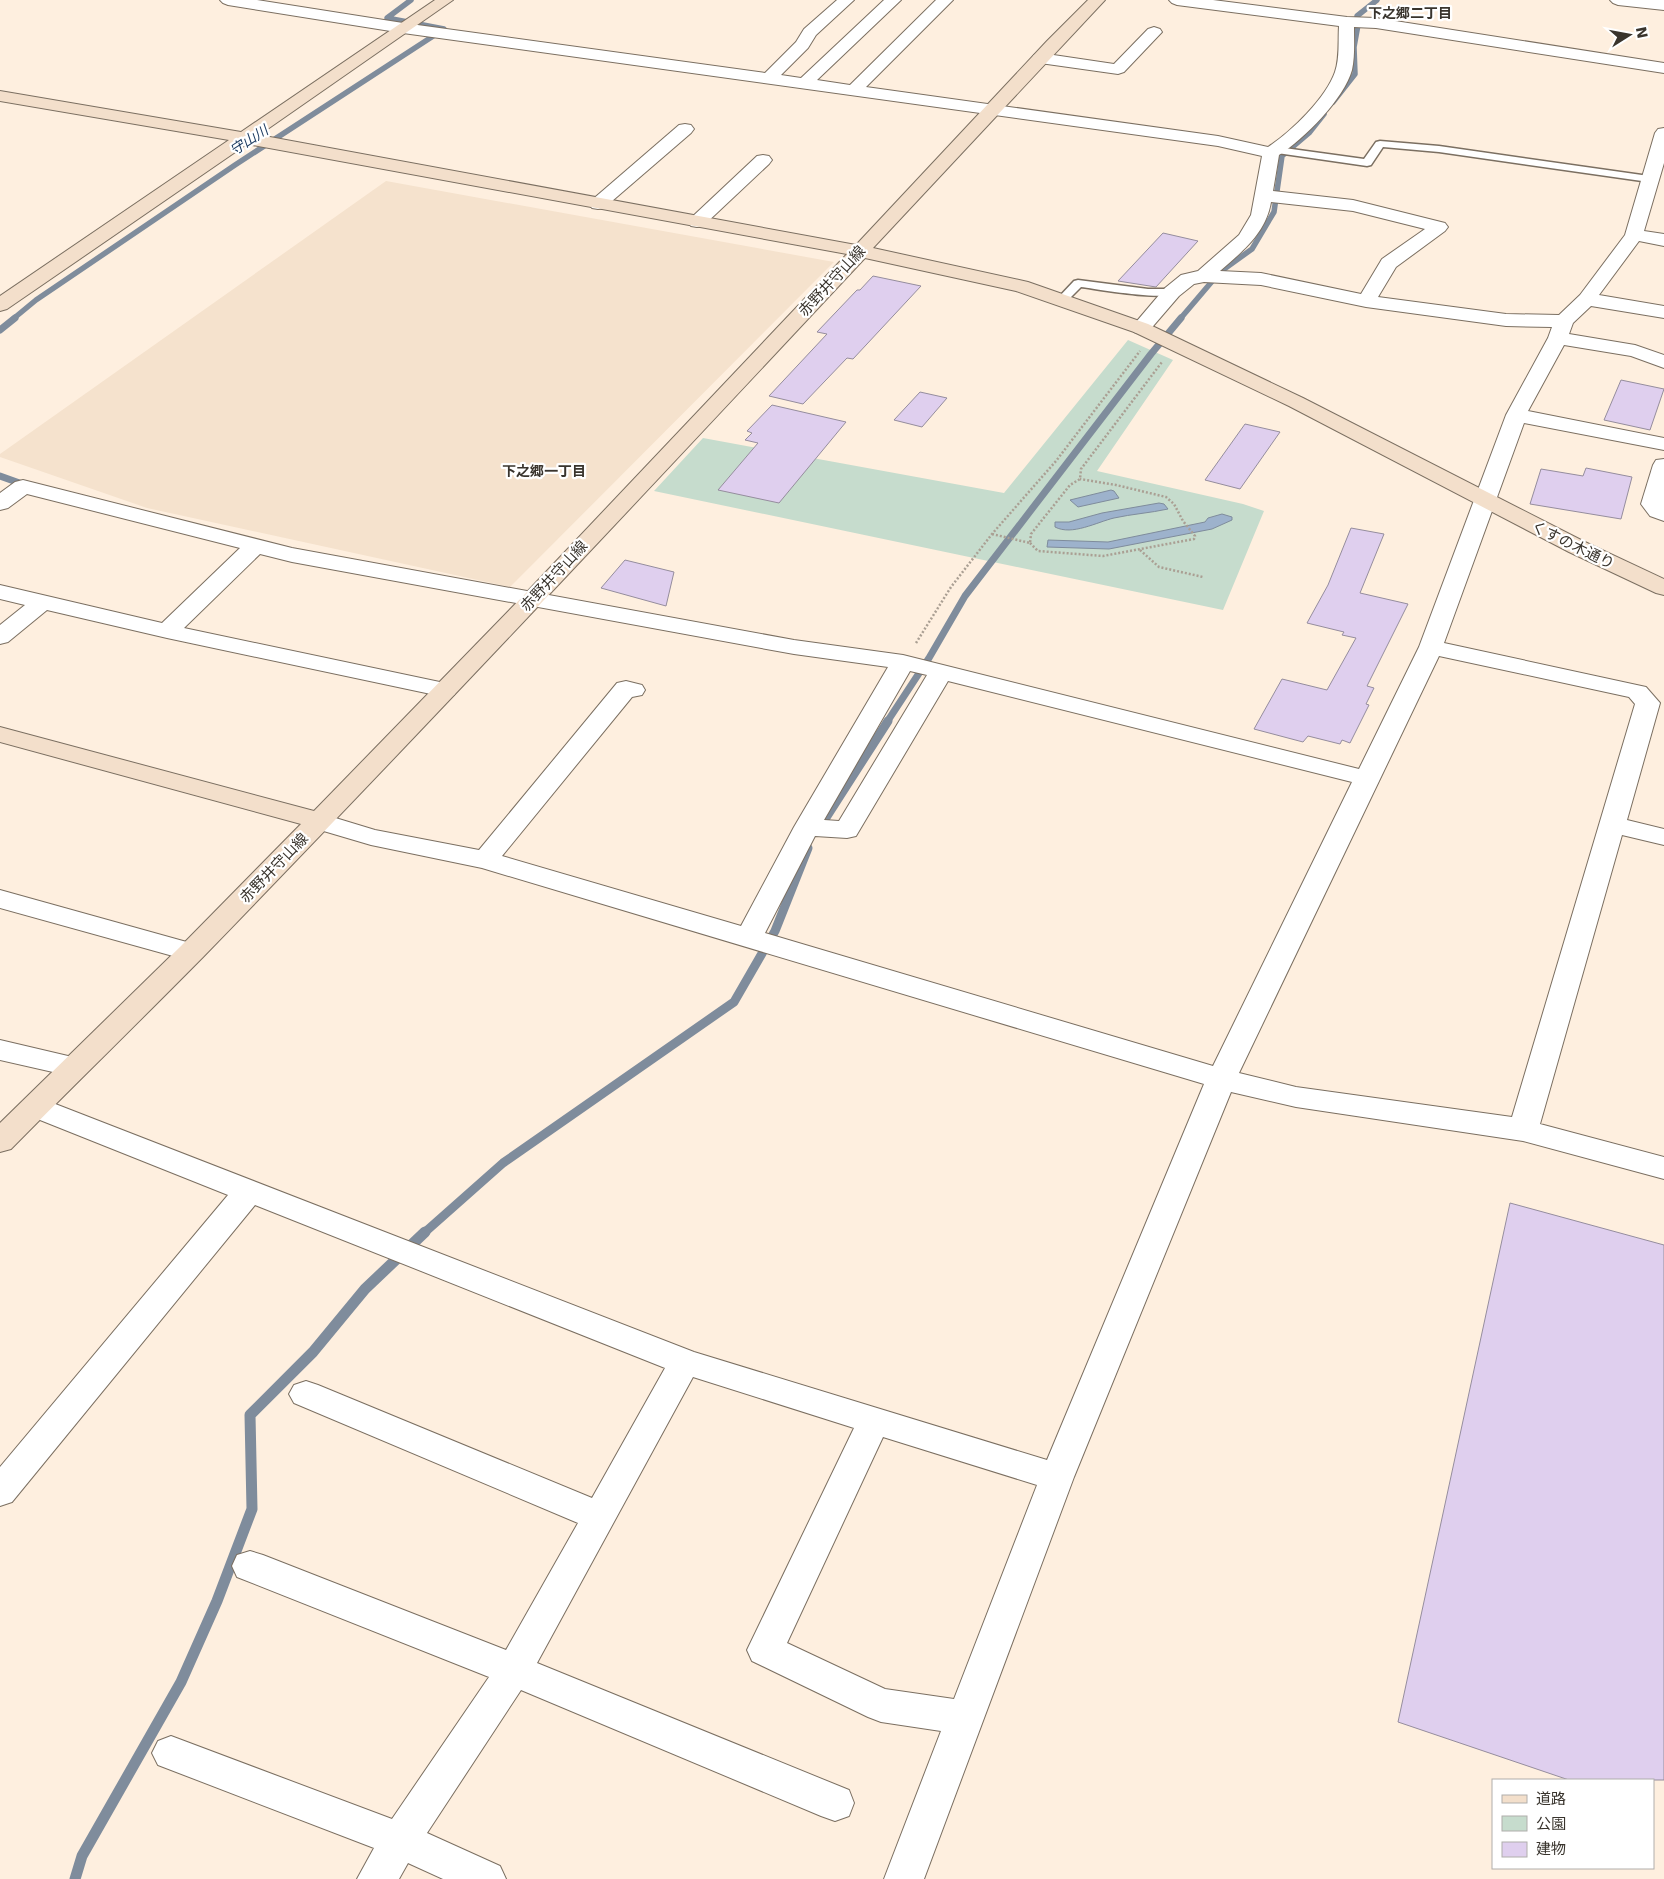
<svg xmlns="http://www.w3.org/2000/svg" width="1664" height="1879" viewBox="0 0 1664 1879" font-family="'DejaVu Sans','Noto Sans JP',sans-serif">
<rect width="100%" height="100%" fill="#feefdf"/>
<!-- built -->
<polygon fill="#f5e2cd" points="386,181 834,262 510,587 147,508 0,457 0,454"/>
<!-- green -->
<polygon fill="#c6dccd" points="1128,340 1173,360 1097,471 1243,504 1264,511 1223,610 654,491 703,438 1004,493"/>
<!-- water -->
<g fill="#9db2cc" stroke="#7f8c9c">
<polygon points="1111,490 1114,491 1119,498 1078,507 1070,500"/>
<path d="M1159,503L1164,504L1168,509C1150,513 1132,514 1114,518C1097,522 1072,536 1055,527V522H1069L1102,513Z"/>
<polygon points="1222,514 1232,517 1232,520 1212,529 1109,549 1047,547 1048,540 1108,542 1205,522 1208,518"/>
</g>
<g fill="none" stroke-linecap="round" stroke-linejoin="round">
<!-- stream-far3 -->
<g stroke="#7f8c9c" stroke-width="5.5">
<polyline points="1333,102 1355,74 1354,47 1358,25 1357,16 1377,0"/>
<polyline points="13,319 36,300 235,165 444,29 387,18 411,0"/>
<polyline points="1180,319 1220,272 1252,249 1274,212 1282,156 1309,133 1324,114"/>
</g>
<!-- stream-far2 -->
<g stroke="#7f8c9c" stroke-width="7">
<polyline points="0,330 15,318"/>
<polyline points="0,476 25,485"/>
<polyline points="887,722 929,658 965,596 1151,354 1181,318"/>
</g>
<!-- stream-far1 -->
<g stroke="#7f8c9c" stroke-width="9">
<polyline points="818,830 888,721"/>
<polyline points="424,1233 503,1163 734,1002 775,931 808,848"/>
</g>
<!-- stream -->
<polyline stroke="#7f8c9c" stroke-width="11" points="75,1879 82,1856 181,1682 217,1601 252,1509 250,1415 313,1352 365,1289 425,1232"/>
</g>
<!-- building -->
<g fill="#dfcfee" stroke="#958d9d">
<polygon points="1163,233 1198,241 1156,287 1118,281"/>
<polygon points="873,276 921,286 853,359 847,358 803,404 769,396 827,334 817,332 857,290 860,290"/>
<polygon points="1621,380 1664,389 1650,430 1604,420"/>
<polygon points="920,392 947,398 922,427 894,420"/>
<polygon points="772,405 846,422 779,503 718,490 758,443 745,440 752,433 747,431"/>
<polygon points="1245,424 1280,432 1240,489 1205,480"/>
<polygon points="1586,468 1632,477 1621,519 1530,504 1541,469 1583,476"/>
<polygon points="1351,528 1384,534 1360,593 1408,604 1367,686 1374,688 1366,704 1369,705 1350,743 1342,740 1340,744 1308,736 1303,742 1254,729 1282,679 1327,690 1356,638 1342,635 1344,632 1307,623 1328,585"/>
<polygon points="625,560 674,572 666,606 601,588"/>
<polygon points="1510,1203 1664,1245 1664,1780 1569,1780 1398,1722"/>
</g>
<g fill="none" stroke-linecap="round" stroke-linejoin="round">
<defs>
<g id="lane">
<polygon points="1380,141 1439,146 1649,176 1654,179 1649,182 1439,152 1383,147 1371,165 1367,166 1277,153 1272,150 1277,147 1364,159 1376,142"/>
<path d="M1078,280L1148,289H1172L1178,292C1168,302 1097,289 1081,287L1065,303H1057L1055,301L1057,299L1074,281Z"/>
</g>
<g id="street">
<path d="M220,0H257L403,23L765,73L796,42L804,29L837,0H854L816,35L808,48L781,75L801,78L884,0H901L817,80L850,85L936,0H953L866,87L1218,136L1268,147C1291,132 1326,98 1335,72C1340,58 1338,41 1339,26L1177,5L1172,3L1169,0H1213L1347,17L1376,18L1664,63V73L1376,28L1354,27C1354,41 1355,56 1352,70C1344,99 1304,139 1279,155L1273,191L1353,200L1445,223L1448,227L1445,231L1396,267L1378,297L1506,314L1559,315L1580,295L1625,235L1655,133L1658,129L1664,128V163L1644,231L1664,234V246L1639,241L1599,295L1664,306V318L1591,306L1573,323L1569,334L1635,345L1664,355V368L1631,356L1564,345L1528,411L1664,438V450L1524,423L1444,643L1646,687L1660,703L1627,820L1664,829V845L1622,835L1540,1124L1664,1157V1179L1523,1141L1296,1107L1231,1092L1074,1477L924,1879H884L941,1731L881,1722L868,1717L752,1661L747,1650L854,1428L693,1377L537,1663L849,1790L854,1803L849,1816L835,1821L821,1816L521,1690L427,1833L500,1866L506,1879H443L408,1863L399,1879H357L374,1848L158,1765L152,1753L158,1741L171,1736L392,1819L489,1677L237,1577L232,1566L237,1555L250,1551L263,1555L506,1650L578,1523L294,1403L289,1394L294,1385L306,1381L318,1385L592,1498L665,1368L255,1205L12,1502L0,1506V1467L228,1195L25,1114L20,1107L25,1100L35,1097L45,1100L694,1352L1047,1460L1204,1084L482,868L371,845L310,827L306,821L310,815L319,813L375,830L479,850L617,683L626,681L642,685L645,690L642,695L632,697L502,856L741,926L794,827L888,667L794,654L292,562L260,554L184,628L454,685L457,690L454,695L445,697L167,638L47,610L8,642L0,644V625L25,605L0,599V585L162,623L240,548L27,494L8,508L0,510V493L15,482L23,480L292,548L794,640L903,655L1359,769L1419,647L1506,415L1548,338L1552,327L1506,326L1366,307L1261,285L1204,282L1194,284L1179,296L1148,332L1141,334L1134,332L1131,328L1165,288L1181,275L1198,271L1239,235L1251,215L1262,156L1218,146L403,33L228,5L223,3ZM1271,202L1353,211L1425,229L1382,259L1361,294L1261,273L1220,271C1243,251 1266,233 1271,202ZM1439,656L1629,697L1635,704L1512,1117L1296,1087L1239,1073ZM910,671L927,675L839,821L824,820ZM948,681L1352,782L1213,1066L765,933L815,836L847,838L856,836ZM883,1437L1037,1485L954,1699L885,1689L787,1643Z"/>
<polygon points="1610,0 1664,0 1664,10 1618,5 1613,3"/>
<polygon points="1154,27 1160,29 1162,32 1124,72 1118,74 1040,63 1034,61 1032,58 1034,55 1040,53 1114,64 1148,29"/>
<polygon points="685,124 691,125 694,129 691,133 604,208 598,209 592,208 589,204 592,200 679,125"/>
<polygon points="763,155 769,156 772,160 769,164 703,226 697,227 691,226 688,222 691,218 757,156"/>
<polygon points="1664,459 1664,521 1650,516 1641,504 1653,465 1656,460"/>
<polygon points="0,890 201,946 205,952 201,958 191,961 0,908"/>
<polygon points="0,1040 85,1060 90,1067 85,1074 75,1077 0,1060"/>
</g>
<path id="secondary" d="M435,0H453L259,135L856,245L1047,41L1088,0H1105L873,248L1028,282L1148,324L1303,398L1585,542L1664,579V595L1656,593L1569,552L1289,406L1134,332L1016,291L865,258C646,492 427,726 204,956C140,1021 75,1084 11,1149L0,1152V1123L181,946L301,824L0,742V727L314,811L526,593L847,254L247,144L7,309L0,311V296L229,140L0,101V91L241,132Z"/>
</defs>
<!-- lane casing -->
<use href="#lane" stroke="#7b6f61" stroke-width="3"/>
<!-- street casing -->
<use href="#street" stroke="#7b6f61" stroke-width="2"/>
<!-- secondary casing -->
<use href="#secondary" stroke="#7b6f61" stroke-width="2"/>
<!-- path -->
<g stroke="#aa9f93" stroke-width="2.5" stroke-dasharray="2 2" stroke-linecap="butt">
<polyline points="992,534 1030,543 1031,534 1070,485 1080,479 1081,469 1162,362"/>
<polyline points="1030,543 1038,551 1103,556 1194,539 1195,536 1183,521 1174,504 1166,497 1116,485 1080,479"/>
<polyline points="1140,550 1159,567 1203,577"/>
<polyline points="916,643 951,587 992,534 1056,461 1140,351"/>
</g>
<!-- lane -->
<use href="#lane" fill="#fff" fill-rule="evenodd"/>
<!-- street -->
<use href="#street" fill="#fff" fill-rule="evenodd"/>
<!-- secondary -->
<use href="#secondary" fill="#f3dfcb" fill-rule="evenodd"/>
</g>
<g text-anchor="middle" stroke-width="4.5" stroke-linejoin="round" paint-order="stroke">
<!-- far-neighbourhood labels -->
<g font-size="14" font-weight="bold" fill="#39342d" stroke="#fff">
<text x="1410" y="18">下之郷二丁目</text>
<text x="544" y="476">下之郷一丁目</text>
</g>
<!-- far-water labels -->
<g font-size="14" font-style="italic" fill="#1e3d62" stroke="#fff">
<text transform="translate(249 140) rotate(-33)" y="5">守山川</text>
</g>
<!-- street labels -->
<g font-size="15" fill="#39342d" stroke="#fff">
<text transform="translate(832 281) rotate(-47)" y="5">赤野井守山線</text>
<text transform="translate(1573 545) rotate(26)" y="5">くすの木通り</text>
<text transform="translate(554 576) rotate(-47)" y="5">赤野井守山線</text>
<text transform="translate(274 868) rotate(-46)" y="5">赤野井守山線</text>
</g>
</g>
<!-- legend -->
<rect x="1492" y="1779" width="162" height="90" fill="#ffffff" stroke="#b0aeab"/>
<rect x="1502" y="1795" width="25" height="8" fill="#f3dfcb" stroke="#b0aeab"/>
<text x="1536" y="1804" font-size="15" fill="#39342d">道路</text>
<rect x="1502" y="1816" width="25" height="15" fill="#c6dccd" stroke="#b0aeab"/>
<text x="1536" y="1829" font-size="15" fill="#39342d">公園</text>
<rect x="1502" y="1842" width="25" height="15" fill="#dfcfee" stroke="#b0aeab"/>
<text x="1536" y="1854" font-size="15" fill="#39342d">建物</text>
<!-- north arrow -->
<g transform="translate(1629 35) rotate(79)" stroke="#ffffff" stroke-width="4" paint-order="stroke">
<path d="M0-4L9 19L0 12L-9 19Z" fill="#39342d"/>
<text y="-8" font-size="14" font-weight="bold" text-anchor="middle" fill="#39342d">N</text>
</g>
</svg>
